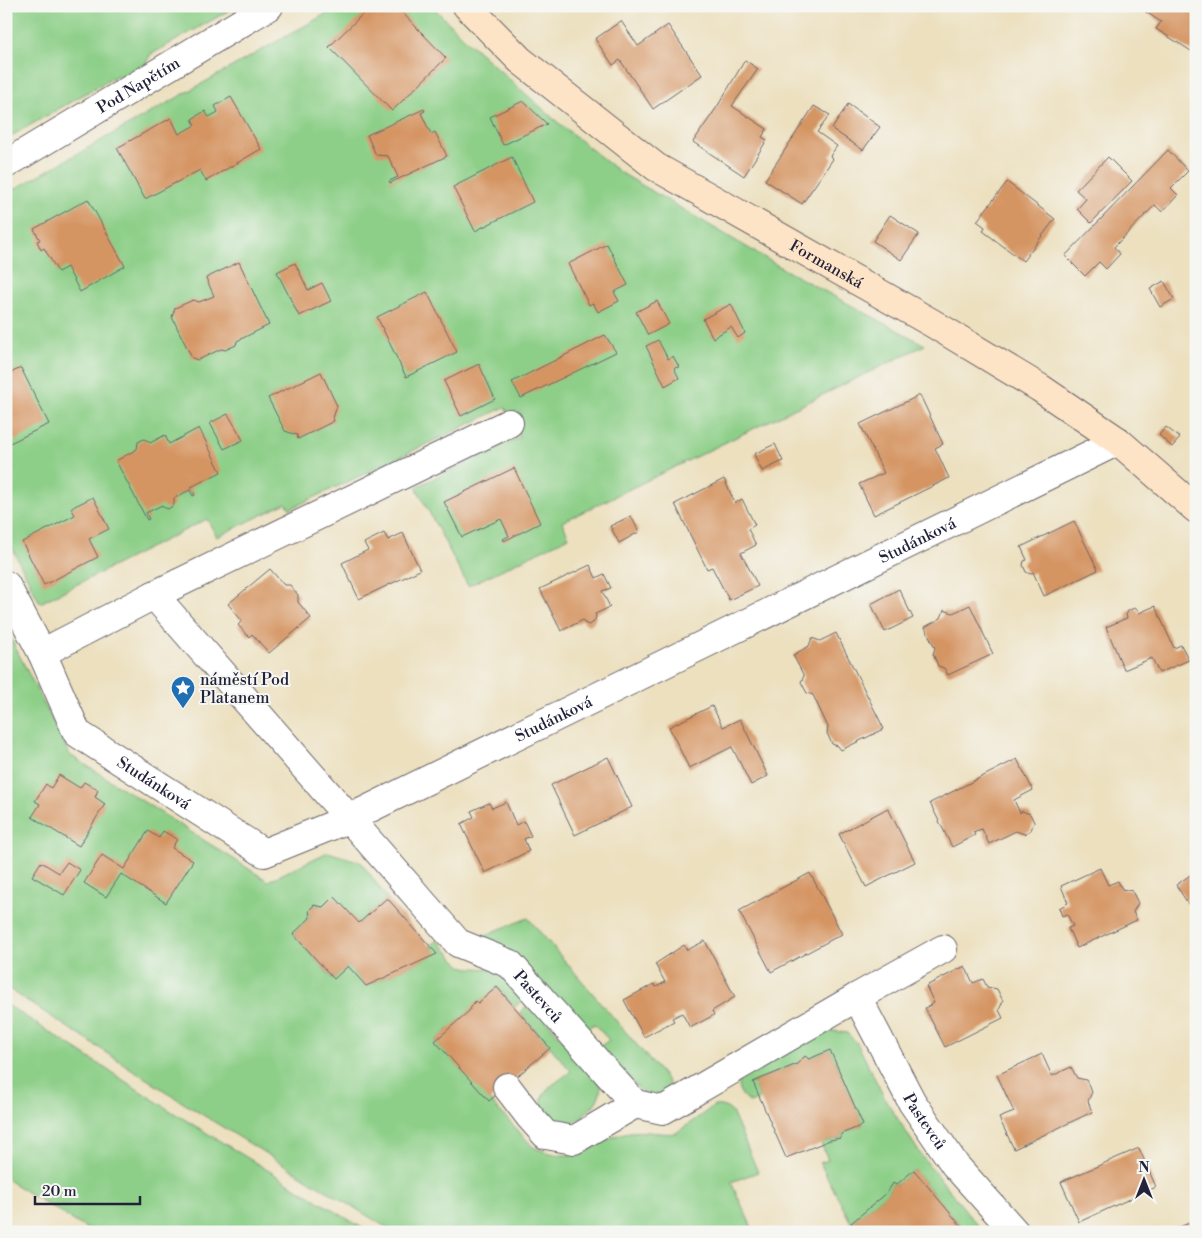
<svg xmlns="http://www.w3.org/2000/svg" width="1202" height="1238" viewBox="0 0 1202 1238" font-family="'Libre Bodoni',serif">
<rect width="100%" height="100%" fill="#f6f6f2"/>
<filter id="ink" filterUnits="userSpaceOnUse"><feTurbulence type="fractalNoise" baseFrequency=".02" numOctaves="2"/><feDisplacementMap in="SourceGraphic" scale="10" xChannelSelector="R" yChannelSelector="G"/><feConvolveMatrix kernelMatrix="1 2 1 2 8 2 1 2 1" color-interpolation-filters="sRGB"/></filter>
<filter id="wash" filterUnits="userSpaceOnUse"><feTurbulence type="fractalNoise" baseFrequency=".0096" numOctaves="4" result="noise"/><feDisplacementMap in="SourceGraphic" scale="20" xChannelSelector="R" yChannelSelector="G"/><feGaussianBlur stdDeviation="1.12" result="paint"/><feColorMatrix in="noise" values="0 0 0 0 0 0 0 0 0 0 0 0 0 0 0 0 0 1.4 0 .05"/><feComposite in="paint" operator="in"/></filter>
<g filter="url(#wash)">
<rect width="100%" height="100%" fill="#ece0bf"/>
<!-- green -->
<g fill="#8dcf88" stroke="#587862">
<polygon points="6,6 237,6 150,55 145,66 133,77 116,76 6,139"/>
<polygon points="340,6 432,6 470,44 555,120 618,171 787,271 925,345 562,522 569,537 468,586 416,487 520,437 505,407 290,509 286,503 217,537 207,519 40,603 6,536 6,194"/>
<path d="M6,629L70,755L268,881L328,852L361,862L387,898L359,923L321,906L314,905L309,910L310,918L293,934L333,979L348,966L366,986L436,954L430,945L438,940L461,966L470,968L495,969L527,996L515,1007L497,987L435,1041L533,1147C553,1156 572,1159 592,1148C605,1141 615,1134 630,1132C646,1130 661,1135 676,1133L714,1106C721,1105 727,1107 732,1112L758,1172L731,1182L754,1232H394L185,1104L6,987Z"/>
<polygon points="528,918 667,1080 675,1094 666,1100 645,1095 599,1047 609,1040 594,1024 585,1030 477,938"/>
<path d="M531,1002L601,1086C600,1098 595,1105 586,1113C582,1117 576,1122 570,1124C553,1127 533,1107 546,1091C552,1084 563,1078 571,1071L520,1012Z"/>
<polygon points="6,1004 174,1113 369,1232 92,1232 6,1179"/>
<path d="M834,1031L847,1033L857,1043L885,1099L921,1155L983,1232H966L914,1170L896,1185L893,1183L887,1193L851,1223L820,1163L828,1160L821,1143L830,1140L841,1138V1134L863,1125L830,1050L809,1059L805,1056L797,1064L753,1082L760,1099L750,1103C742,1097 736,1090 739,1080L815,1034Z"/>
</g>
<g id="blocks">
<!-- building -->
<g fill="#d59564">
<polygon points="371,6 396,6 446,58 392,111 329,47"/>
<polygon points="1137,6 1196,6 1196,54 1156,29 1161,22"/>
<polygon points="621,21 638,46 668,25 702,75 653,109 620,60 613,65 595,39"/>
<polygon points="745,60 758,69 732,106 767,129 762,137 767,140 744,176 693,142 717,107"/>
<polygon points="231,97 261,149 206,181 200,170 145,199 117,148 171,118 179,134 195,125 192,119 205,111 209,117 218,112 215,106"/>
<polygon points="523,101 547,124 503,145 490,117"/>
<polygon points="848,104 880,127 863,150 832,129"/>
<polygon points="814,106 830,115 817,132 837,146 830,156 833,159 802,204 765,180"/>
<polygon points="424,109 425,111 421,113 431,134 435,132 447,156 390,183 389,181 398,177 388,156 376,155 367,135"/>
<polygon points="1168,150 1188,171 1171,188 1178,195 1162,212 1155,205 1114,247 1120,254 1106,269 1099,262 1085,276 1065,256"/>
<polygon points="512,157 533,202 475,231 453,187"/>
<polygon points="1108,157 1132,181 1091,223 1077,209 1086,199 1076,190"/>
<polygon points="1007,182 1055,219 1023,261 983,231 985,227 977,221"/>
<polygon points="88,199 125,266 80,292 67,267 58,272 44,248 41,250 37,241 40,240 34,229"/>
<polygon points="890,215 919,234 901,260 873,241"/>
<polygon points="607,244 628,285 614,292 619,301 598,312 593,303 589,305 568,264"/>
<polygon points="239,262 269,325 237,341 236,345 225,350 221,349 198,360 192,358 172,317 175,308 193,300 199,302 214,296 206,278"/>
<polygon points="295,263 308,290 322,283 331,301 299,316 277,272"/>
<polygon points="1164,281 1174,299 1160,307 1150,289"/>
<polygon points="427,292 457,352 406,377 377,317"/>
<polygon points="657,301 669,324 648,335 636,312"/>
<polygon points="731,304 745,333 738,338 731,327 713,338 703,319"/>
<polygon points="605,335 616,352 521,398 512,382"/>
<polygon points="658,340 668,359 673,356 679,367 674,368 679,378 665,386 646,346"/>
<polygon points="479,364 495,399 461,416 444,381"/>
<polygon points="21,368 49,424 8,444 6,439 6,375"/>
<polygon points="321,372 337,406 333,418 334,421 298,439 297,435 285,431 268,398"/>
<polygon points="920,395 943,444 935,448 949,478 874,515 859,484 884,473 860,424"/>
<polygon points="228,414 243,440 224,449 210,423"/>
<polygon points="1166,427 1180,438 1172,447 1159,435"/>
<polygon points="199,428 221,472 191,487 195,495 193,496 190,490 174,498 174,505 168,509 163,507 162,505 146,513 149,519 147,520 116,461 137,449 138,442 144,439 148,441 150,443 165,435 169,444"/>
<polygon points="775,444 783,461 762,471 754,454"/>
<polygon points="514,468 540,523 504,541 503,539 509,536 501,519 462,537 444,502"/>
<polygon points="724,479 735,503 742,499 755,525 748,529 756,545 741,553 758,586 729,600 712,567 707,569 675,504"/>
<polygon points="93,497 109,529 89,539 98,557 44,585 22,542 75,515 71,508"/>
<polygon points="631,516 639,532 619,543 610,526"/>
<polygon points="1074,521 1098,570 1044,596 1033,572 1030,574 1026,572 1023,565 1024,561 1027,560 1021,547"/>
<polygon points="384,533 388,540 403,533 420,570 359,599 342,563 368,550 364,543"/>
<polygon points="590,565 596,578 604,574 611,588 602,591 610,607 595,614 596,617 594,622 589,625 584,623 583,620 561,631 540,589"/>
<polygon points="270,569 284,585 290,585 298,595 298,602 311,618 269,653 252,634 249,637 238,625 242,621 228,604"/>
<polygon points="899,589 913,618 885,632 871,604"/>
<polygon points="970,605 993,654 948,675 944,668 938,666 933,654 935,648 925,627 941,618 944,610 953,613"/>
<polygon points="1155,606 1174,648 1181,645 1189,660 1159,673 1152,658 1124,670 1106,627 1127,618 1126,615 1128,611 1134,608 1138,610 1139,613"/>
<polygon points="836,633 884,729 841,750 838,746 832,744 827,733 828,727 813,695 807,693 801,682 804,676 793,655 809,646 812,638 820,641"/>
<polygon points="712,706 723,727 740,719 768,776 751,785 732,747 689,768 669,727"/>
<polygon points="608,757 632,807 575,835 551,785"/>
<polygon points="1017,759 1033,790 1014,800 1020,813 1022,811 1030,814 1034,822 1031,830 1024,834 1016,831 989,844 982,829 973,832 975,835 952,847 930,803"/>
<polygon points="59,775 80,788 84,782 98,790 95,797 105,804 79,846 32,817 40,804 35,801 46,784 51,788"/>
<polygon points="506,802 516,825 524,821 531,836 524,839 529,851 485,873 461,824 474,817 471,811 489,803 492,808"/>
<polygon points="888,808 915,862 866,887 839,834"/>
<polygon points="148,831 159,838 163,831 177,839 172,848 193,861 166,903 121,874 106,897 84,883 102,855 124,869"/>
<polygon points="41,862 59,873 67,862 80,870 64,895 32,876"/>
<polygon points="1100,868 1108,885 1118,881 1122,889 1132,891 1138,903 1133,912 1137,920 1077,948 1068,928 1073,926 1067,914 1062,916 1059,908 1068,903 1061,886"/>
<polygon points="1196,871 1196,900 1189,905 1176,885"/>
<polygon points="810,873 842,934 771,972 739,911"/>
<polygon points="334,896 359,923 387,898 437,954 366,986 348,966 334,979 293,934 310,918 309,910 314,905 323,907"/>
<polygon points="705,941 735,997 712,1011 714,1015 690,1028 682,1013 672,1018 674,1021 644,1037 624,1000 654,984 656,987 665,982 655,964 684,945 687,950"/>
<polygon points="965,966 973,983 983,979 987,987 997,989 1003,1001 999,1010 1003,1018 945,1047 925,1008 934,1003 926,986"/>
<polygon points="497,987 550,1048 489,1101 435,1041 469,1011 475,1001 478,1003"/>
<polygon points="830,1050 863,1125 841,1134 841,1138 830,1140 786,1158 753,1082 797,1064 805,1056 809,1059"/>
<polygon points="1042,1054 1052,1076 1071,1067 1077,1078 1086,1080 1092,1092 1088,1101 1092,1112 1014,1149 999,1118 1014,1112 997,1075"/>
<polygon points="1139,1148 1156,1187 1079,1222 1061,1182"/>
<polygon points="914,1170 966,1232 858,1232 851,1223 887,1193 893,1183 896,1185"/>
<polygon points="1196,1220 1196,1232 1168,1232"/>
</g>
</g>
</g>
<g filter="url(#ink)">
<use href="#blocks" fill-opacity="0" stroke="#696469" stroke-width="1"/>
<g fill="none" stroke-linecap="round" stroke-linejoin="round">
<defs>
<g id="street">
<path id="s1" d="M6,164L269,6"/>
<path id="s2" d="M6,585L42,653L77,733L264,853L348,819L1118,441"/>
<path id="s3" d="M154,595L458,943L510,964L635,1104"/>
<polyline points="42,653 154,595 509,423"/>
<polyline points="857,997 943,949"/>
<path id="s4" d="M507,1087L530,1117L546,1135L574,1140L635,1104L663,1110L857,997L912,1102L955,1165L1015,1232"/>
</g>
<g id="secondary">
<path id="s5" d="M467,6L520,60L656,167L932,323L1040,388L1118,441L1196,509"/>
</g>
</defs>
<!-- street casing -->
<use href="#street" stroke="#696469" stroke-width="30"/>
<!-- secondary casing -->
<use href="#secondary" stroke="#696469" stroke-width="30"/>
<!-- street -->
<use href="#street" stroke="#fff" stroke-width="28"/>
<!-- secondary -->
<use href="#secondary" stroke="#fee4c6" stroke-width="28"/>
</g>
</g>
<!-- icons -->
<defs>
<symbol id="sight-pin" viewBox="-11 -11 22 30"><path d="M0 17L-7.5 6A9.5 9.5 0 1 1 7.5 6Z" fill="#1f6fb2" stroke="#f6f6f2"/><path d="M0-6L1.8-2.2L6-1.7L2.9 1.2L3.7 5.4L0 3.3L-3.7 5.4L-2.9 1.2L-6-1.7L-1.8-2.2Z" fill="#fff"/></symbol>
</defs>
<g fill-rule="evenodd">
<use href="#sight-pin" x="169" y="674" width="28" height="38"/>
</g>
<g text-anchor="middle" stroke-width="4" stroke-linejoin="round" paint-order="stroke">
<!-- street labels -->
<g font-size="16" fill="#22223b" stroke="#f6f6f2">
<text dy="6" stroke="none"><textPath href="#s1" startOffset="154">Pod Napětím</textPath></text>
<text dy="6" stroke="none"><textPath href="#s5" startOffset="445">Formanská</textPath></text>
<text dy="6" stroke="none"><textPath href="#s2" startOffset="1111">Studánková</textPath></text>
<text dy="6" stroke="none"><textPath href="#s2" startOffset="706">Studánková</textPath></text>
<text dy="6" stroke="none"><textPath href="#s2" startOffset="256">Studánková</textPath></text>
<text dy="6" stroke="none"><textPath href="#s3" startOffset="561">Pastevců</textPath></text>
<text dy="6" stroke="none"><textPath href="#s4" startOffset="556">Pastevců</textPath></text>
</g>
<!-- poi labels -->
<g font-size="16" fill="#22223b" stroke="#f6f6f2" text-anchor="start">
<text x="200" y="685">náměstí Pod<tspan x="200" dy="18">Platanem</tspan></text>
</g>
</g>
<!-- margin -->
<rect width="1202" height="1238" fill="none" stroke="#f6f6f2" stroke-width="25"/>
<!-- north arrow -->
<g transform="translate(1144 1180)" stroke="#f6f6f2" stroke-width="4" paint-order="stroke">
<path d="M0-4L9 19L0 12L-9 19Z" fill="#22223b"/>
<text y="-8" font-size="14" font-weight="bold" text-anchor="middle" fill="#22223b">N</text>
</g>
<!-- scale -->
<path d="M35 1196v8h105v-8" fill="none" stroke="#22223b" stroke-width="2.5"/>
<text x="42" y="1196" font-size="15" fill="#22223b" stroke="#f6f6f2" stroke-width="4" paint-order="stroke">20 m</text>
</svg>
